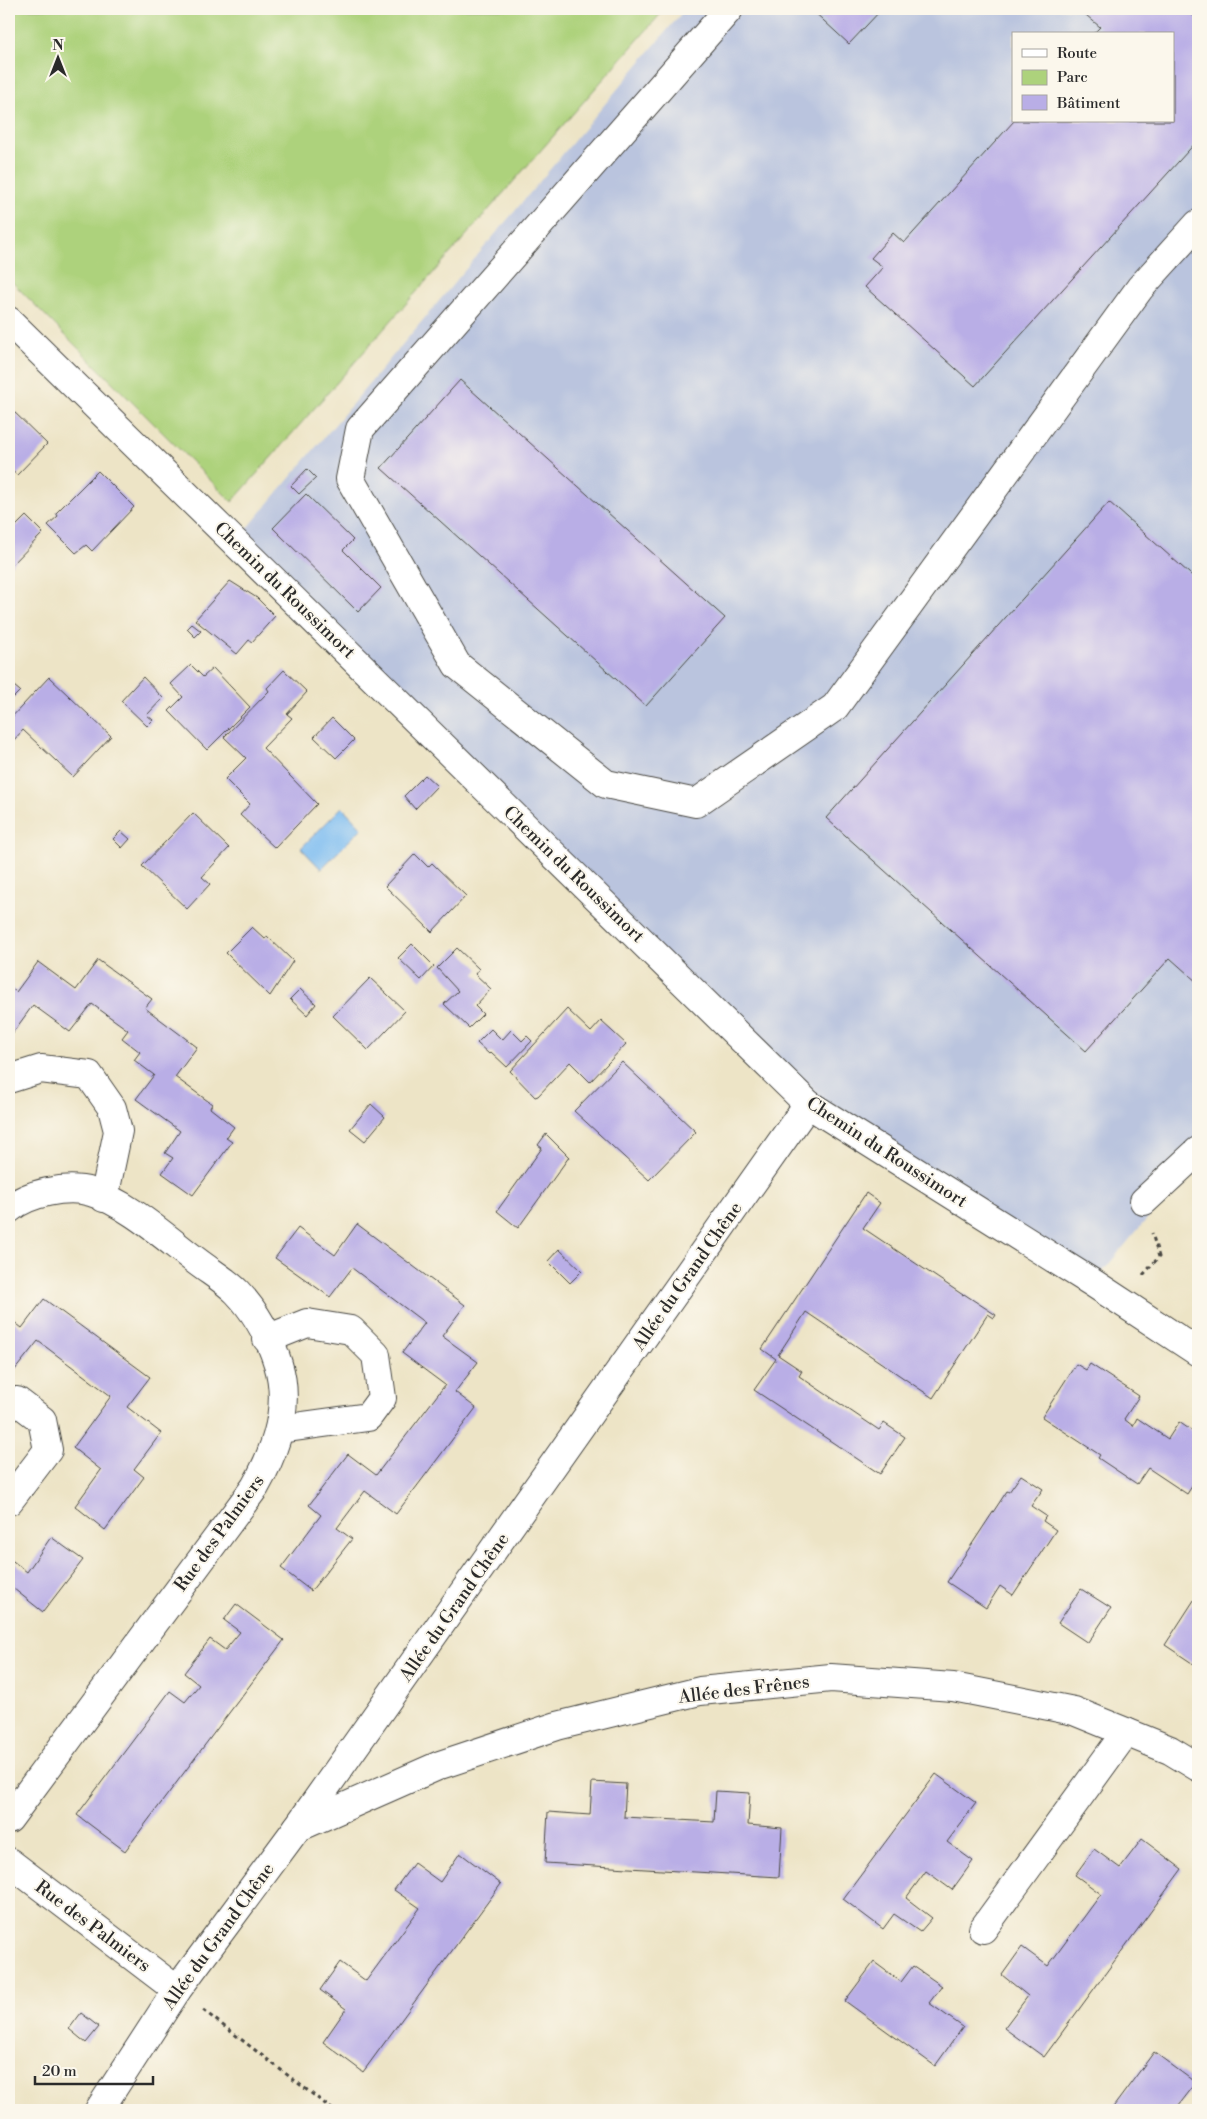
<svg xmlns="http://www.w3.org/2000/svg" width="1207" height="2119" viewBox="0 0 1207 2119" font-family="'Libre Bodoni',serif">
<rect width="100%" height="100%" fill="#fbf7ec"/>
<filter id="ink" filterUnits="userSpaceOnUse"><feTurbulence type="fractalNoise" baseFrequency=".02" numOctaves="2"/><feDisplacementMap in="SourceGraphic" scale="10" xChannelSelector="R" yChannelSelector="G"/><feConvolveMatrix kernelMatrix="1 2 1 2 8 2 1 2 1" color-interpolation-filters="sRGB"/></filter>
<filter id="wash" filterUnits="userSpaceOnUse"><feTurbulence type="fractalNoise" baseFrequency=".0096" numOctaves="4" result="noise"/><feDisplacementMap in="SourceGraphic" scale="20" xChannelSelector="R" yChannelSelector="G"/><feGaussianBlur stdDeviation="1.12" result="paint"/><feColorMatrix in="noise" values="0 0 0 0 0 0 0 0 0 0 0 0 0 0 0 0 0 1.4 0 .05"/><feComposite in="paint" operator="in"/></filter>
<g filter="url(#wash)">
<rect width="100%" height="100%" fill="#ede4c6"/>
<!-- industrial -->
<path fill="#bac4de" fill-rule="evenodd" d="M685,9H1198V1158L1093,1283L808,1104L236,542ZM1013,34H1173V121H1013Z"/>
<!-- green -->
<polygon fill="#add27c" stroke="#6c7e54" points="9,9 665,9 232,502 9,279"/>
<!-- water -->
<polygon fill="#7cbcf1" stroke="#54748e" points="342,807 362,828 321,869 301,848"/>
<g id="blocks">
<!-- building -->
<g fill="#b9aee6">
<polygon points="811,9 882,9 849,44"/>
<polygon points="1079,9 1186,9 1198,20 1198,52 1195,55 1198,58 1198,140 975,386 865,287 883,267 871,258 893,233 904,243 1014,121 1173,121 1173,34 1093,34 1100,27"/>
<polygon points="460,380 725,618 646,706 381,468"/>
<polygon points="9,407 47,444 17,475 12,471 9,474"/>
<polygon points="307,469 316,478 299,494 291,486"/>
<polygon points="98,471 134,507 92,551 86,545 76,553 48,525 58,516 56,513"/>
<polygon points="306,494 353,540 343,550 381,588 358,612 273,528"/>
<polygon points="1109,502 1198,581 1198,983 1170,958 1086,1051 826,818"/>
<polygon points="26,516 43,533 9,568 9,519 16,526"/>
<polygon points="230,581 257,598 275,616 252,642 249,640 237,654 195,620"/>
<polygon points="192,624 201,631 195,637 187,629"/>
<polygon points="191,665 203,677 213,668 250,707 207,750 169,711 183,697 171,684"/>
<polygon points="284,670 307,692 287,714 292,718 263,748 317,804 275,848 240,815 250,804 225,779 246,758 224,737 269,691 267,688"/>
<polygon points="49,677 111,736 73,777 23,730 12,742 9,739 9,720"/>
<polygon points="143,677 163,698 147,715 153,720 147,726 121,701"/>
<polygon points="14,686 20,691 13,698 9,690"/>
<polygon points="332,718 354,740 336,758 314,737"/>
<polygon points="425,775 437,786 415,809 404,796"/>
<polygon points="193,813 229,848 202,877 210,884 187,909 142,866"/>
<polygon points="121,831 130,839 122,848 113,839"/>
<polygon points="415,854 428,867 432,863 466,896 432,932 385,886"/>
<polygon points="252,927 265,939 267,936 293,961 270,996 226,953"/>
<polygon points="412,944 434,966 421,980 398,958"/>
<polygon points="457,948 479,969 475,974 491,989 475,1006 483,1014 469,1028 444,1004 458,991 437,968"/>
<polygon points="98,960 152,999 145,1008 197,1047 175,1077 212,1104 210,1108 234,1127 226,1138 232,1142 193,1195 162,1173 173,1158 165,1153 180,1131 136,1099 154,1075 134,1060 140,1052 122,1038 128,1030 92,1004 70,1032 33,1005 9,1038 9,986 16,992 38,962 76,990"/>
<polygon points="370,978 405,1011 368,1050 333,1016"/>
<polygon points="300,989 316,1004 307,1015 290,999"/>
<polygon points="567,1009 591,1032 601,1021 626,1044 590,1082 570,1062 538,1096 535,1097 510,1071"/>
<polygon points="491,1029 502,1040 511,1030 522,1041 527,1036 532,1041 507,1067 491,1052 489,1054 477,1043"/>
<polygon points="622,1062 696,1132 649,1180 574,1111"/>
<polygon points="371,1104 385,1117 365,1141 350,1129"/>
<polygon points="546,1134 569,1157 518,1228 497,1211 542,1148 538,1145"/>
<polygon points="866,1193 880,1203 863,1228 963,1295 964,1294 996,1315 994,1318 988,1314 933,1398 806,1312 778,1355 802,1371 799,1376 879,1430 884,1423 905,1437 880,1474 754,1390 776,1359 762,1349"/>
<polygon points="357,1224 465,1305 442,1336 478,1362 455,1392 476,1408 396,1514 365,1491 337,1528 352,1539 311,1591 281,1568 321,1515 309,1505 348,1454 376,1475 445,1385 402,1353 425,1323 352,1268 330,1297 275,1258 298,1228 335,1255"/>
<polygon points="559,1249 582,1271 570,1283 548,1261"/>
<polygon points="44,1299 150,1377 127,1407 161,1433 134,1469 144,1477 105,1530 75,1506 101,1470 73,1448 111,1396 38,1341 14,1371 9,1367 9,1318 22,1328"/>
<polygon points="1076,1364 1086,1370 1090,1364 1139,1396 1124,1419 1133,1426 1137,1418 1168,1439 1179,1422 1198,1435 1198,1477 1187,1494 1148,1468 1137,1484 1098,1458 1100,1455 1042,1417"/>
<polygon points="1021,1475 1043,1489 1031,1506 1046,1516 1043,1521 1056,1530 1013,1595 1000,1586 986,1608 947,1582 1007,1491 1009,1492"/>
<polygon points="51,1537 83,1560 43,1612 14,1589 9,1596 9,1558 27,1572"/>
<polygon points="1081,1589 1111,1608 1088,1643 1058,1623"/>
<polygon points="1198,1594 1198,1667 1165,1645"/>
<polygon points="236,1604 284,1640 125,1851 77,1815 170,1691 185,1702 199,1685 184,1673 210,1639 225,1650 240,1632 224,1620"/>
<polygon points="936,1774 976,1803 947,1842 973,1861 952,1890 926,1871 906,1898 932,1918 920,1932 894,1914 883,1929 843,1899"/>
<polygon points="592,1782 626,1784 624,1817 714,1822 716,1791 750,1793 748,1825 782,1828 779,1877 545,1863 548,1812 590,1815"/>
<polygon points="1142,1839 1182,1869 1044,2057 1004,2028 1028,1996 1002,1975 1022,1947 1048,1966 1101,1894 1075,1875 1094,1849 1120,1868"/>
<polygon points="460,1853 501,1884 363,2072 323,2042 346,2009 320,1990 340,1962 366,1981 420,1908 394,1890 414,1863 440,1882"/>
<polygon points="874,1962 901,1982 913,1966 942,1986 929,2003 963,2027 935,2066 845,2001"/>
<polygon points="81,2013 99,2027 86,2043 69,2029"/>
<polygon points="1154,2052 1196,2083 1175,2110 1111,2110"/>
</g>
</g>
</g>
<g filter="url(#ink)">
<use href="#blocks" fill-opacity="0" stroke="#484742" stroke-width="1"/>
<g fill="none" stroke-linecap="round" stroke-linejoin="round">
<defs>
<g id="minor">
<polyline points="729,9 360,429 350,479 457,665 606,784 696,803 835,707 1140,288 1198,224"/>
<polyline points="9,321 808,1104 1093,1283 1198,1352"/>
<polyline points="9,1079 41,1069 89,1075 112,1108 118,1131 104,1198"/>
<polyline points="1144,1201 1198,1151"/>
<path d="M9,1209C28,1193 67,1185 91,1192C126,1202 166,1238 195,1260C209,1271 225,1280 237,1292C256,1312 270,1338 278,1364C291,1406 276,1450 255,1487L9,1819"/>
<polyline points="267,1339 307,1323 351,1330 376,1355 382,1398 368,1417 280,1429"/>
<polyline points="9,1402 17,1401 42,1420 48,1450 9,1501"/>
<polyline points="297,1828 440,1765 557,1726 700,1691 831,1678 953,1687 1074,1711 1170,1750 1198,1767"/>
<polyline points="9,1862 177,1990"/>
<polyline points="983,1929 1126,1732"/>
<polyline points="99,2110 177,1990 297,1828 808,1104"/>
</g>
</defs>
<!-- minor casing -->
<use href="#minor" stroke="#484742" stroke-width="30"/>
<!-- path -->
<g stroke="#484742" stroke-width="3" stroke-dasharray="4 4" stroke-linecap="butt">
<polyline points="1143,1275 1159,1257 1152,1233"/>
<polyline points="203,2010 333,2110"/>
</g>
<!-- minor -->
<use href="#minor" stroke="#fff" stroke-width="28"/>
</g>
</g>
<g text-anchor="middle" stroke-width="4" stroke-linejoin="round" paint-order="stroke">
<!-- street labels -->
<g font-size="18" fill="#2b2b2b" stroke="#fbf7ec">
<text transform="translate(285 590) rotate(44)" y="6">Chemin du Roussimort</text>
<text transform="translate(574 874) rotate(44)" y="6">Chemin du Roussimort</text>
<text transform="translate(887 1152) rotate(33)" y="6">Chemin du Roussimort</text>
<text transform="translate(687 1276) rotate(-55)" y="6">Allée du Grand Chêne</text>
<text transform="translate(219 1533) rotate(-54)" y="6">Rue des Palmiers</text>
<text transform="translate(454 1607) rotate(-55)" y="6">Allée du Grand Chêne</text>
<text transform="translate(744 1689) rotate(-7)" y="6">Allée des Frênes</text>
<text transform="translate(93 1926) rotate(37)" y="6">Rue des Palmiers</text>
<text transform="translate(218 1936) rotate(-54)" y="6">Allée du Grand Chêne</text>
</g>
</g>
<!-- margin -->
<rect width="1207" height="2119" fill="none" stroke="#fbf7ec" stroke-width="30"/>
<!-- legend -->
<rect x="1012" y="32" width="162" height="90" fill="#fbf7ec" stroke="#a8a59f"/>
<rect x="1022" y="49" width="25" height="8" fill="#ffffff" stroke="#a8a59f"/>
<text x="1057" y="58" font-size="15" fill="#2b2b2b">Route</text>
<rect x="1022" y="70" width="25" height="15" fill="#add27c" stroke="#a8a59f"/>
<text x="1057" y="82" font-size="15" fill="#2b2b2b">Parc</text>
<rect x="1022" y="95" width="25" height="15" fill="#b9aee6" stroke="#a8a59f"/>
<text x="1057" y="108" font-size="15" fill="#2b2b2b">Bâtiment</text>
<!-- north arrow -->
<g transform="translate(58 58)" stroke="#fbf7ec" stroke-width="4" paint-order="stroke">
<path d="M0-4L9 19L0 12L-9 19Z" fill="#2b2b2b"/>
<text y="-8" font-size="14" font-weight="bold" text-anchor="middle" fill="#2b2b2b">N</text>
</g>
<!-- scale -->
<path d="M35 2076v8h118v-8" fill="none" stroke="#2b2b2b" stroke-width="2.5"/>
<text x="42" y="2076" font-size="15" fill="#2b2b2b" stroke="#fbf7ec" stroke-width="4" paint-order="stroke">20 m</text>
</svg>
